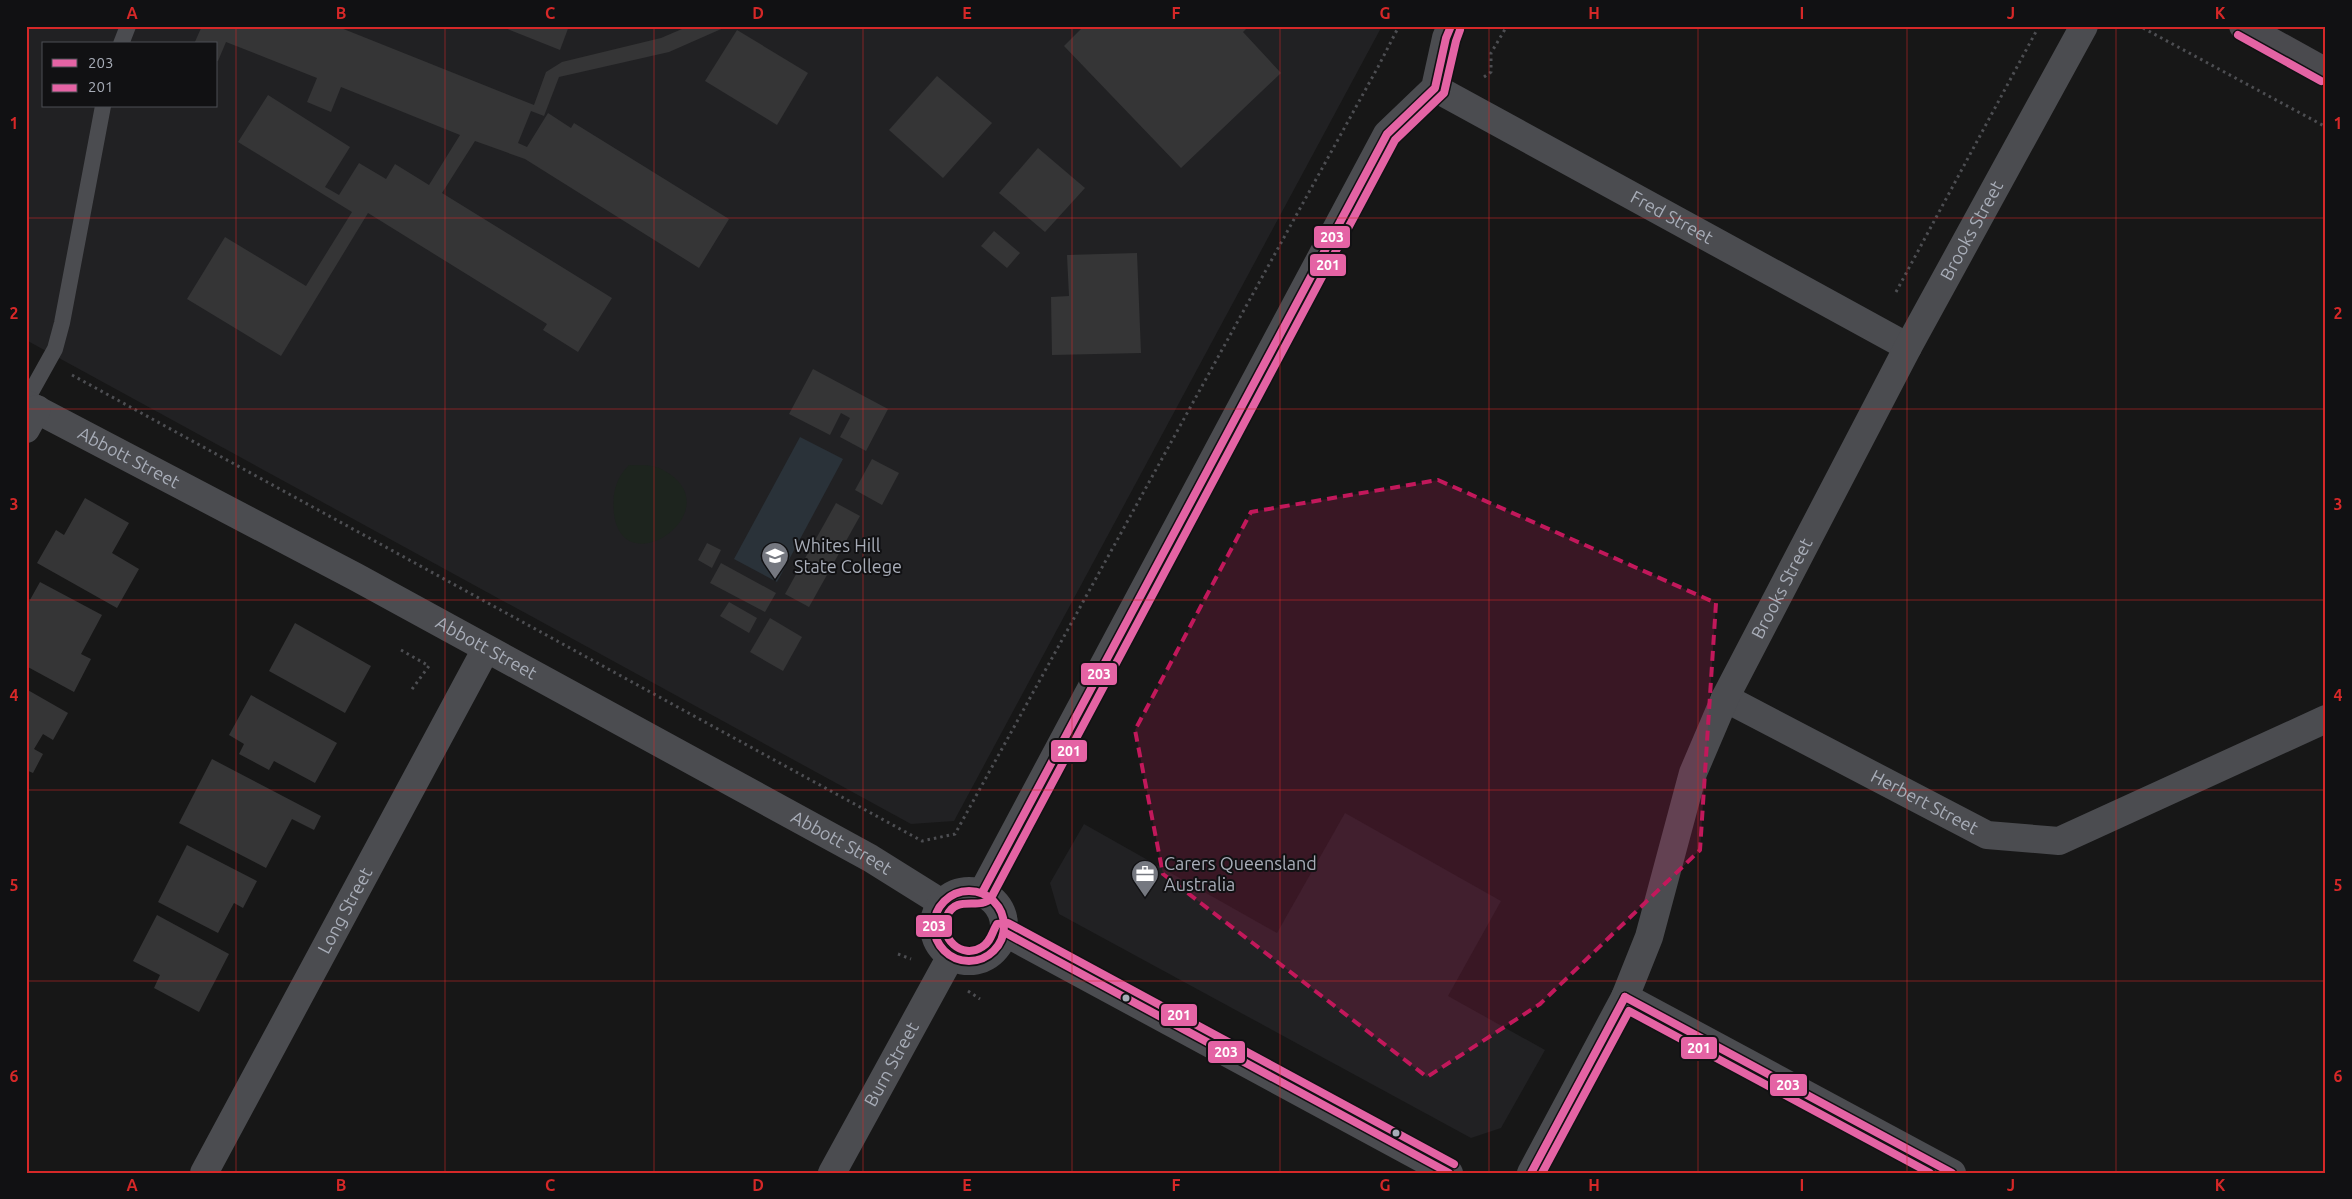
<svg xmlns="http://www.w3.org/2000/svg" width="2352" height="1199" viewBox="0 0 2352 1199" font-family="Ubuntu,sans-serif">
<rect width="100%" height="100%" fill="#171717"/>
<!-- built -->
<g fill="#212123" fill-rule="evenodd">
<path d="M26,26H1382L954,821L911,824L26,340ZM44,44H216V106H44Z"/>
<polygon points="1345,813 1501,901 1448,996 1545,1050 1501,1128 1471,1138 1059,914 1050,883 1084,824 1277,933"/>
</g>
<!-- green -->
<path fill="#1d241e" d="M629,465C639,466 649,464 659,468C738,505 624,588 614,514C612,495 615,479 629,465Z"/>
<!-- water -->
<polygon fill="#2a3239" points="800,437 843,459 777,582 734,559"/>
<!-- building -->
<g fill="#353536">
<polygon points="202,26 336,26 534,105 546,72 562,62 661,38 689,26 728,26 669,52 559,77 544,116 531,111 518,143 527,147 548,113 571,128 574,123 729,219 699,268 525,159 475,141 442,193 612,298 578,352 543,330 547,324 368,213 281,356 187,299 225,237 306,286 352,212 238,142 268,95 350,147 325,187 339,195 359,163 386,179 395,164 429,185 460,135 341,87 331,112 307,102 317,78 226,42 218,61 216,61 216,44 194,44"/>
<polygon points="500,26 569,26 560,50"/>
<polygon points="1084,26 1249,26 1243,32 1281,73 1181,168 1064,46"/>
<polygon points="737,30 808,73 777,125 705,81"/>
<polygon points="937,76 992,123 943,178 889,130"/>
<polygon points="1038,148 1085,188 1045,232 999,193"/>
<polygon points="994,231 1020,253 1007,268 981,246"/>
<polygon points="1137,253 1141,353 1052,355 1051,297 1069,296 1067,255"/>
<polygon points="813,369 888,409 866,451 840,437 850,418 841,413 830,435 789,414"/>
<polygon points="872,459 899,473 882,505 855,490"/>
<polygon points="85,498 129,523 112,553 139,569 117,608 37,563 56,530 64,535"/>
<polygon points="836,503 860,516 809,607 785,594"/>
<polygon points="707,543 721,550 712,568 698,560"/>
<polygon points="721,563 776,593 765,612 710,583"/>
<polygon points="40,582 102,615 81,654 91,659 74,692 26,666 26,607"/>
<polygon points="729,602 757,618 749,633 720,616"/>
<polygon points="770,618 802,637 783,671 750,652"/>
<polygon points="295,623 371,666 345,713 269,671"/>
<polygon points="26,689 68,713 53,740 43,734 34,749 43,754 33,773 26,770"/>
<polygon points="251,695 337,743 315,783 274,761 269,770 239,754 244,744 229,735"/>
<polygon points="212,759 321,816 314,830 292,819 266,868 179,823"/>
<polygon points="187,845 257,881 243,908 234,903 218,933 158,902"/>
<polygon points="157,915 229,954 199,1012 154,988 160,975 133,961"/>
</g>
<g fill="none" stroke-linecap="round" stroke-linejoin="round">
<!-- path -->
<g stroke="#4d4e52" stroke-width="3" stroke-dasharray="2.5 4" stroke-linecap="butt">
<polyline points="2143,28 2326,127"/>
<polyline points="1484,77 1491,72 1491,53 1507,26"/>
<polyline points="1896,292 2039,26"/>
<polyline points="72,375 922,841 955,834 1378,67 1399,26"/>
<polyline points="401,650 429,666 410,692"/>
<polyline points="898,954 911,959"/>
<polyline points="968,991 980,999"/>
</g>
<!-- lane -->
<g stroke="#4b4c50" stroke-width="16">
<polyline points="121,44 128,26"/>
<polyline points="26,401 55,349 62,323 103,106"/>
</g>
<!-- street -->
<g stroke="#4b4c50" stroke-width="28">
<path id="s1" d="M1435,88L1908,347"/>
<path id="s2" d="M26,404L356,577L870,858L942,903"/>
<polyline points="26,429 37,409"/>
<path id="s3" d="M1725,698L1987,835L2059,841L2326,719"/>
<circle cx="969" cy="926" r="35"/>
<polyline points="982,893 1387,134 1435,88 1446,38 1451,26"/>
<polyline points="1004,932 1449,1173"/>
<polyline points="1625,997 1952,1173"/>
<path id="s4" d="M204,1173L486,649"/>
<path id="s5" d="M832,1173L951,956"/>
<path id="s6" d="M1531,1173L1625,997L1649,937L1693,773L1725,698L1908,347L2084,26"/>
</g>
<!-- secondary -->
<polyline stroke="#4a4a4e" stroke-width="28" points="2243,26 2326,72"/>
<defs>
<g id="bus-1">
<circle cx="969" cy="926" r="35"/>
<polyline points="982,893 1387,134 1435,88 1446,38 1451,26"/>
<polyline points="1004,932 1449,1173"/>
<polyline points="1625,997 1952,1173"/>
<polyline points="1531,1173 1625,997"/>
</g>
<g id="bus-2">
<polyline points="2238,35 2321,81"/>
<path d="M1454,1164L1008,923L997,924C992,932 991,942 982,947C962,960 938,938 947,916C956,894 980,911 991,898L1395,140L1444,93L1456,41L1460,30"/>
<polyline points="1542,1173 1629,1011 1930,1173"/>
</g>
</defs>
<!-- bus-1 casing -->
<use href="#bus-1" stroke="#111113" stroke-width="11"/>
<!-- bus-2 casing -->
<use href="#bus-2" stroke="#111113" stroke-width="11"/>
<!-- bus-1 -->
<use href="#bus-1" stroke="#e463a4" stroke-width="8"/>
<!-- bus-2 -->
<use href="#bus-2" stroke="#e463a4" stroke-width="8"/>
</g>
<!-- marked area -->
<path fill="#c2185b" fill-opacity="0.2" stroke="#c2185b" stroke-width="4" stroke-dasharray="10 6" stroke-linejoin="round" d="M1438,480L1716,603L1700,850L1540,1004L1427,1077L1163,874L1135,730L1251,512Z"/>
<!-- grid -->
<path fill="none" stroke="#d62828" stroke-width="1" stroke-opacity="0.55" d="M236,26V1173M445,26V1173M654,26V1173M863,26V1173M1072,26V1173M1280,26V1173M1489,26V1173M1698,26V1173M1907,26V1173M2116,26V1173M26,218H2326M26,409H2326M26,600H2326M26,790H2326M26,981H2326"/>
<!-- icons -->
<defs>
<symbol id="school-pin" viewBox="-11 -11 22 30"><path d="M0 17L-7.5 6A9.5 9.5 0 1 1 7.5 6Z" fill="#757880" stroke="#111113"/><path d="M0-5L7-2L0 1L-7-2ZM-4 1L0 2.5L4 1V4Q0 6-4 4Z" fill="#fff"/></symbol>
<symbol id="office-pin" viewBox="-11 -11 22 30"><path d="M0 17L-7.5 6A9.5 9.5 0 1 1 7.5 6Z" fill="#757880" stroke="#111113"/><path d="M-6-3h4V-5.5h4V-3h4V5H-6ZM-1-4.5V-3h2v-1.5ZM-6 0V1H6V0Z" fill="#fff"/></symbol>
</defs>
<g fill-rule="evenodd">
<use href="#school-pin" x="759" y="540" width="32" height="43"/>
<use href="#office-pin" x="1129" y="858" width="32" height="43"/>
</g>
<!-- markers -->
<g fill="#a8adb8" stroke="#111113" stroke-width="2">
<circle cx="1126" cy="998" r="4.5"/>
<circle cx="1396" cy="1133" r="4.5"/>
</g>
<g text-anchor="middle" stroke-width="4" stroke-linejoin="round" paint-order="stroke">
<!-- street labels -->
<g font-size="18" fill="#a8adb8" stroke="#111113">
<text dy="6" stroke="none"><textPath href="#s1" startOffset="270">Fred Street</textPath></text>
<text dy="6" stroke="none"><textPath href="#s6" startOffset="1044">Brooks Street</textPath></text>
<text dy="6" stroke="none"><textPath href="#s2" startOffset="116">Abbott Street</textPath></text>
<text dy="6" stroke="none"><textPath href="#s6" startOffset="639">Brooks Street</textPath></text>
<text dy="6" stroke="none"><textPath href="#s2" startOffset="521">Abbott Street</textPath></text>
<text dy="6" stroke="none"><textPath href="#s3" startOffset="225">Herbert Street</textPath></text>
<text dy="6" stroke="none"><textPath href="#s2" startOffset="926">Abbott Street</textPath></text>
<text dy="6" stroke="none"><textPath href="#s4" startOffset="298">Long Street</textPath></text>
<text dy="6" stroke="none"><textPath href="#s5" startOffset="124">Burn Street</textPath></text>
</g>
<!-- poi labels -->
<g font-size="18" fill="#a8adb8" stroke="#111113" text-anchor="start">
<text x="794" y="552">Whites Hill<tspan x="794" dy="21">State College</tspan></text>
<text x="1164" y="870">Carers Queensland<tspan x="1164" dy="21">Australia</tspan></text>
</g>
</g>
<g stroke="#111113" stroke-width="2">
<rect x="1313" y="225" width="38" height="24" rx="5" fill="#e463a4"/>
<rect x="1309" y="253" width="38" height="24" rx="5" fill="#e463a4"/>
<rect x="1080" y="662" width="38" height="24" rx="5" fill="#e463a4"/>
<rect x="1050" y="739" width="38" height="24" rx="5" fill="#e463a4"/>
<rect x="915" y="914" width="38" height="24" rx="5" fill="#e463a4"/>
<rect x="1160" y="1003" width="38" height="24" rx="5" fill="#e463a4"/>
<rect x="1680" y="1036" width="38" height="24" rx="5" fill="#e463a4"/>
<rect x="1207" y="1040" width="39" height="24" rx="5" fill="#e463a4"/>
<rect x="1769" y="1073" width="39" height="24" rx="5" fill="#e463a4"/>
</g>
<g font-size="14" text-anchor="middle" font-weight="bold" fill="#fff">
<text x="1332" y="242">203</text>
<text x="1328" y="270">201</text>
<text x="1099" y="679">203</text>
<text x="1069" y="756">201</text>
<text x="934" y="931">203</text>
<text x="1179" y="1020">201</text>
<text x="1699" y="1053">201</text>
<text x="1226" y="1057">203</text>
<text x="1788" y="1090">203</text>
</g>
<!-- border -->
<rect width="2352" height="1199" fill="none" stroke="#111113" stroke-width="55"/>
<!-- legend -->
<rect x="42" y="42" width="175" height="65" fill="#111113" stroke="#4d4f55"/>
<rect x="52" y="59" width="25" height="8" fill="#e463a4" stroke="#4d4f55"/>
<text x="88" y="68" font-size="15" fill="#a8adb8">203</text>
<rect x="52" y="84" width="25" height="8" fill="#e463a4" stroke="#4d4f55"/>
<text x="88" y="92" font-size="15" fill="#a8adb8">201</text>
<rect x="28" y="28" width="2296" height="1144" fill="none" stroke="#d62828" stroke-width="2"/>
<g font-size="16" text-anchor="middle" font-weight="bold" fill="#d62828">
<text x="132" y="19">A</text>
<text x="341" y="19">B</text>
<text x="550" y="19">C</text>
<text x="758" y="19">D</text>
<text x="967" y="19">E</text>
<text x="1176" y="19">F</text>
<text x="1385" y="19">G</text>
<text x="1594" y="19">H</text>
<text x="1802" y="19">I</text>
<text x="2011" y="19">J</text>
<text x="2220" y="19">K</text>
<text x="14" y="129">1</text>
<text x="2338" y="129">1</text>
<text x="14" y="319">2</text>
<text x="2338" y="319">2</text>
<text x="14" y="510">3</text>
<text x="2338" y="510">3</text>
<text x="14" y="701">4</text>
<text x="2338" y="701">4</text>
<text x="14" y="891">5</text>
<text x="2338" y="891">5</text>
<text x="14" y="1082">6</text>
<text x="2338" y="1082">6</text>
<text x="132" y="1191">A</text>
<text x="341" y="1191">B</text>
<text x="550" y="1191">C</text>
<text x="758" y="1191">D</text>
<text x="967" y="1191">E</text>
<text x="1176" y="1191">F</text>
<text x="1385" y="1191">G</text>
<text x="1594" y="1191">H</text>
<text x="1802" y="1191">I</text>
<text x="2011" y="1191">J</text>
<text x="2220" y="1191">K</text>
</g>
</svg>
